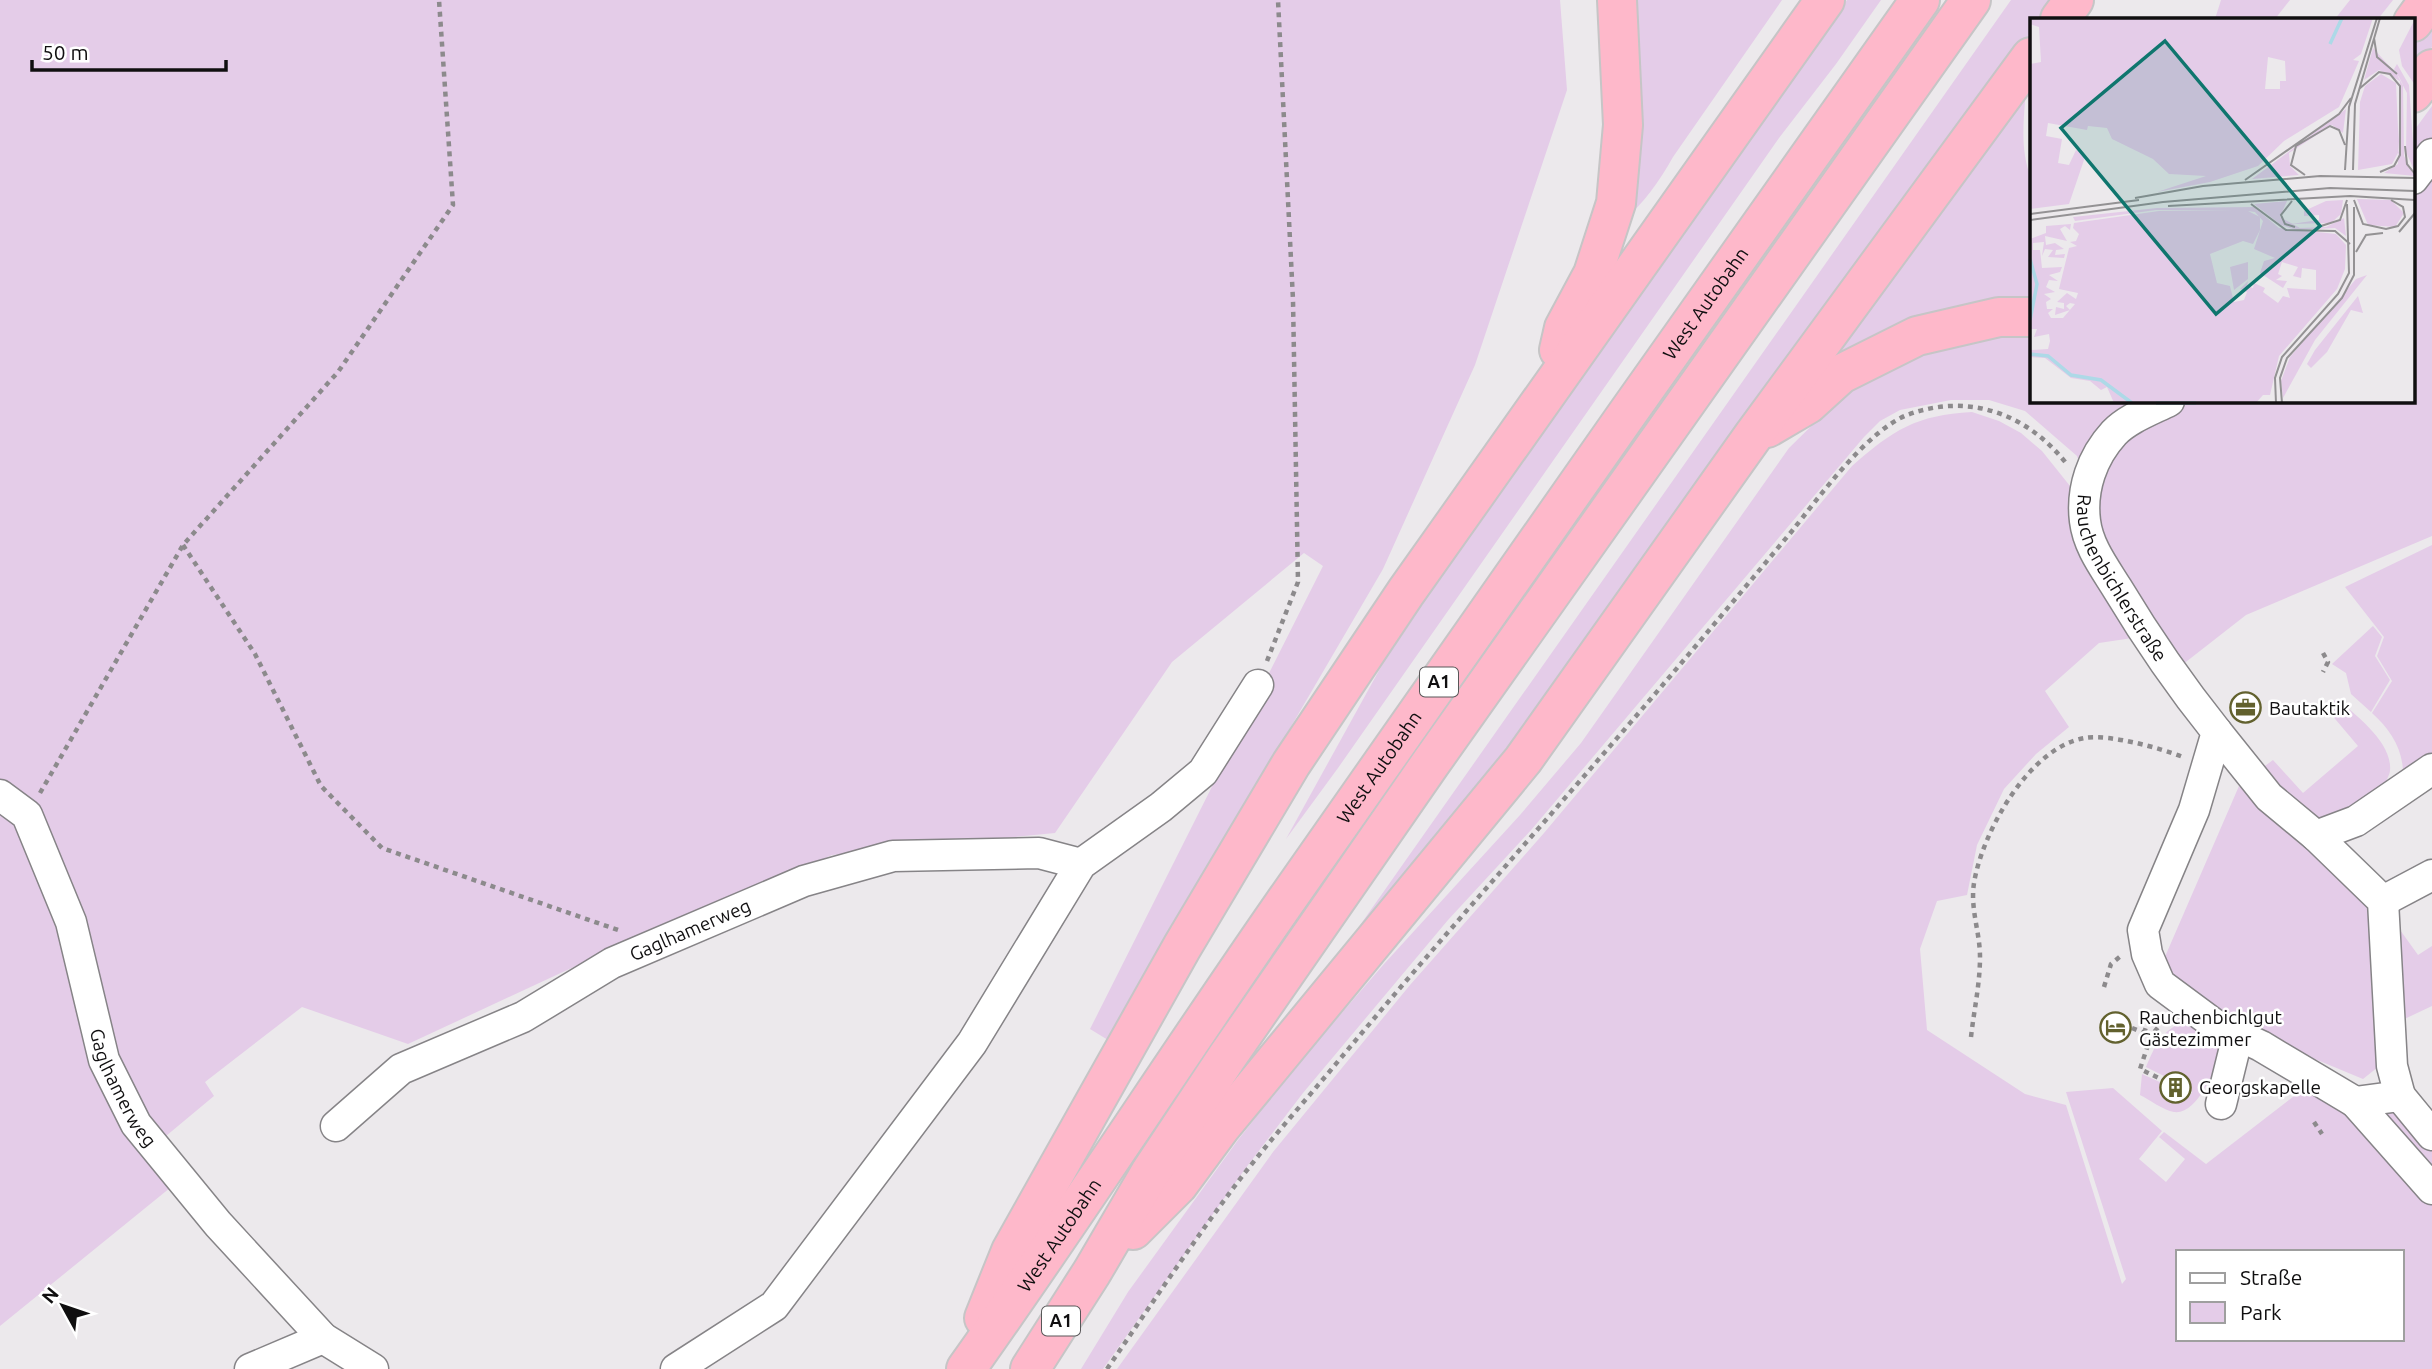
<svg xmlns="http://www.w3.org/2000/svg" width="2432" height="1369" viewBox="0 0 2432 1369" font-family="Ubuntu,sans-serif">
<rect width="100%" height="100%" fill="#ece9ec"/>
<!-- green -->
<g fill="#e4cce8" fill-rule="evenodd">
<polygon points="0,0 1560,0 1567,90 1475,365 1383,569 1108,1040 1090,1029 1323,566 1304,553 1172,662 1055,833 832,855 608,951 408,1044 302,1007 205,1082 214,1096 154,1146 181,1179 0,1326"/>
<path d="M1632,0H1782L1673,157C1659,182 1644,203 1622,222Z"/>
<polygon points="1847,0 1881,0 1836,64 1779,138 1338,768 1286,839 1387,656 1489,506"/>
<polygon points="2011,0 2056,0 2041,19 2031,19 2031,32 1893,217 1540,704 1478,786 1362,929 1351,938"/>
<polygon points="2221,0 2290,0 2275,19 2215,19"/>
<polygon points="2350,0 2393,0 2378,19 2335,19"/>
<polygon points="2432,18 2432,47 2413,72 2413,43"/>
<path d="M2023,100L2025,101C2023,128 2021,152 2031,178V300L1830,365L1833,355Z"/>
<polygon points="2432,106 2432,536 2246,615 2182,665 2112,560 2077,456 2025,411 1989,400 1951,400 1900,410 1880,421 1864,437 1532,829 1448,920 1303,1093 1245,1169 1103,1369 1081,1369 1128,1292 1238,1140 1295,1067 1384,964 1520,815 1581,743 1789,448 1852,386 1940,345 2009,334 2031,334 2031,401 2413,401 2413,132"/>
<path d="M1972,412L1999,421L2021,433L2042,451L2070,486L2072,502L2139,637L2099,643L2045,691L2069,727L2036,754L2004,789L1977,845L1967,895L1937,901L1920,949L1927,1030L2025,1094L2066,1105L2122,1284L2126,1279L2066,1092L2113,1088L2162,1131L2139,1159L2166,1182L2185,1159L2159,1137L2164,1132L2206,1164L2311,1083L2385,1102L2432,1145V1369H1117L1273,1152L1410,985L1544,833L1852,466C1893,430 1916,415 1972,412ZM2178,1252H2402V1339H2178Z"/>
<path d="M2432,545V757L2403,773C2403,749 2390,729 2372,713L2392,681L2377,656L2384,637L2345,587Z"/>
<polygon points="2373,626 2382,637 2375,656 2390,680 2371,712 2351,694 2346,673 2332,664"/>
<path d="M2337,699C2356,715 2393,743 2390,771C2389,777 2383,786 2381,792L2320,823L2258,771L2273,760L2303,793L2358,746L2325,707Z"/>
<polygon points="2239,786 2272,818 2356,885 2370,903 2378,1067 2363,1079 2233,1025 2177,983 2164,959"/>
<polygon points="2390,916 2418,955 2432,946 2432,1006 2396,1023"/>
<path d="M2183,1022L2219,1040L2223,1051C2214,1069 2198,1115 2174,1112C2163,1110 2150,1100 2140,1095L2142,1074L2162,1083L2160,1090L2179,1101L2189,1097L2192,1092L2188,1083L2168,1073L2166,1077L2146,1067C2155,1046 2161,1031 2183,1022Z"/>
</g>
<g fill="none" stroke-linecap="round" stroke-linejoin="round">
<defs>
<g id="minor">
<polyline points="2413,179 2432,154"/>
<path id="s1" d="M2169,401C2151,410 2127,419 2114,433C2092,457 2081,489 2085,521C2088,546 2104,567 2117,588C2147,638 2180,686 2217,732L2194,810L2143,930L2147,954L2160,984L2214,1024L2261,1046L2355,1102L2400,1096L2432,1135"/>
<polyline points="2217,732 2269,797 2316,836 2383,901 2392,1066 2400,1096"/>
<path id="s2" d="M0,795L27,815L71,922L104,1060L136,1124L218,1224L323,1338L373,1369"/>
<polyline points="2316,836 2356,821 2432,769"/>
<polyline points="2383,901 2432,875"/>
<polyline points="2355,1102 2432,1189"/>
<polyline points="2221,1104 2238,1035"/>
<path id="s3" d="M336,1126L401,1069L523,1017L612,963L804,881L893,856L1039,853L1081,864"/>
<polyline points="250,1369 323,1338"/>
<polyline points="676,1369 774,1306 972,1043 1081,864 1161,807 1203,772 1258,685"/>
</g>
<g id="highway">
<polyline points="2060,19 2074,0"/>
<polyline points="2413,22 2429,0"/>
<polyline points="2413,93 2432,69"/>
<polyline points="1559,350 1564,328 1593,274 1616,203 1623,125 1617,0"/>
<polyline points="1767,428 1808,404 1841,374 1917,336 1999,317 2031,317"/>
<polyline points="1133,1230 1178,1185 1220,1128 1523,760 1753,436 2031,57"/>
<polyline points="984,1318 1011,1251 1182,947 1291,764 1406,592 1825,0"/>
<path id="s4" d="M966,1369C1075,1216 1176,1059 1283,905C1493,602 1707,301 1920,0"/>
<polyline points="1030,1369 1092,1272 1150,1173 1227,1057 1430,764 1971,0"/>
</g>
</defs>
<!-- minor casing -->
<use href="#minor" stroke="#868487" stroke-width="33"/>
<!-- highway casing -->
<use href="#highway" stroke="#c6c5c6" stroke-width="42"/>
<!-- path -->
<g stroke="#8c8a8c" stroke-width="4.5" stroke-dasharray="5 5" stroke-linecap="butt">
<polyline points="183,545 255,654 321,786 382,848 618,930"/>
<polyline points="2323,653 2328,662 2323,672"/>
<polyline points="1267,661 1298,582 1293,300 1278,0"/>
<polyline points="40,793 183,545 338,372 453,205 439,0"/>
<polyline points="2104,987 2111,964 2122,955"/>
<polyline points="2164,1020 2151,1036 2140,1069 2165,1081"/>
<polyline points="2132,1028 2151,1036"/>
<polyline points="2144,1033 2151,1012"/>
<path d="M1971,1037C1974,1010 1980,984 1980,957C1980,932 1970,909 1974,883C1982,833 2029,747 2085,738C2110,734 2160,748 2183,757"/>
<polyline points="2314,1122 2322,1134"/>
<path d="M1107,1369C1149,1308 1190,1246 1234,1187C1264,1147 1298,1109 1330,1071C1442,936 1559,807 1672,674C1712,627 1752,579 1792,531C1819,497 1867,431 1907,415C1969,392 2027,414 2066,463"/>
</g>
<!-- minor -->
<use href="#minor" stroke="#fff" stroke-width="30"/>
<!-- highway -->
<use href="#highway" stroke="#feb8ca" stroke-width="38"/>
</g>
<!-- icons -->
<defs>
<symbol id="office-ring" viewBox="-11 -11 22 22"><circle r="9.5" fill="#fff" stroke="#62612e" stroke-width="1.5"/><path d="M-6-3h4V-5.5h4V-3h4V5H-6ZM-1-4.5V-3h2v-1.5ZM-6 0V1H6V0Z" fill="#62612e"/></symbol>
<symbol id="hotel-ring" viewBox="-11 -11 22 22"><circle r="9.5" fill="#fff" stroke="#62612e" stroke-width="1.5"/><path d="M-6-4.5h1.5V1H6V5H4.5V3h-9V5H-6ZM-4 0a1.8 1.8 0 1 1 3.6 0ZM.5 0V-2.5h3Q6-2.5 6 0Z" fill="#62612e"/></symbol>
<symbol id="building-ring" viewBox="-11 -11 22 22"><circle r="9.5" fill="#fff" stroke="#62612e" stroke-width="1.5"/><path d="M-4-6H4V6H1V3H-1V6H-4ZM-2.5-4.3h1.7v1.8h-1.7ZM.8-4.3h1.7v1.8H.8ZM-2.5-1h1.7V.8h-1.7ZM.8-1h1.7V.8H.8Z" fill="#62612e"/></symbol>
</defs>
<g fill-rule="evenodd">
<use href="#office-ring" x="2228" y="690" width="35" height="35"/>
<use href="#hotel-ring" x="2098" y="1010" width="35" height="35"/>
<use href="#building-ring" x="2158" y="1070" width="35" height="35"/>
</g>
<g text-anchor="middle" stroke-width="5" stroke-linejoin="round" paint-order="stroke">
<!-- shield labels -->
<g fill="#fff" stroke="#585758" stroke-width="2">
<rect x="1420" y="667.5" width="38" height="29" rx="5"/>
<rect x="1042" y="1306.5" width="38" height="29" rx="5"/>
</g>
<g font-size="18" font-weight="bold" fill="#100f10">
<text x="1439" y="688">A1</text>
<text x="1061" y="1327">A1</text>
</g>
<!-- street labels -->
<g font-size="19" fill="#100f10" stroke="#fff">
<text dy="7" stroke="none"><textPath href="#s4" startOffset="1297">West Autobahn</textPath></text>
<text dy="7" stroke="none"><textPath href="#s1" startOffset="226">Rauchenbichlerstraße</textPath></text>
<text dy="7" stroke="none"><textPath href="#s4" startOffset="730">West Autobahn</textPath></text>
<text dy="7" stroke="none"><textPath href="#s3" startOffset="408">Gaglhamerweg</textPath></text>
<text dy="7" stroke="none"><textPath href="#s2" startOffset="324">Gaglhamerweg</textPath></text>
<text dy="7" stroke="none"><textPath href="#s4" startOffset="163">West Autobahn</textPath></text>
</g>
<!-- poi labels -->
<g font-size="19" fill="#100f10" stroke="#fff" text-anchor="start">
<text x="2269" y="715">Bautaktik</text>
<text x="2139" y="1024">Rauchenbichlgut<tspan x="2139" dy="22">Gästezimmer</tspan></text>
<text x="2199" y="1094">Georgskapelle</text>
</g>
</g>
<!-- overview -->
<g transform="translate(2030 18)">
<rect width="385" height="385" fill="#ece9ec"/>
<path d="M0,0L218,2L343,0L331,36L323,42L329,43L309,89L254,123L228,148L180,164L127,174L176,158L139,156L123,141L82,121L77,110L58,108L57,112L18,105L16,118L32,121L28,145L39,147L46,132L53,135L54,142L39,186L0,191V46L11,44L9,9L0,6ZM238,39L255,43L256,63H250V71H235ZM385,1V67L372,48L369,32ZM343,30L369,59L373,67L374,138L385,158L354,155L368,146L370,63L349,52L334,62ZM367,46L379,67L385,154L376,134L377,75L364,51ZM351,56L366,65L369,133L362,146L328,152L330,84L335,68ZM316,91L313,115L302,107L259,135L260,148L269,157L222,161ZM327,181L361,182L374,195L365,209L338,207ZM313,182L311,196L301,205L261,206L289,202V197L274,198V193L296,183ZM257,183L250,199L270,210L296,209L314,200L316,218L305,210L266,212L251,207L224,186ZM224,189L249,210L306,216L316,227L315,251L307,271L249,338L240,377H233L226,385H84L77,369L71,372L60,363L41,360L15,340L0,339V332L18,331L20,323L19,316L4,319L7,311H0V221L16,215V208L41,206L40,212L35,208L30,211L37,223L15,218L16,227L25,225L34,231L26,232L25,237L35,236L34,240L18,239L23,232L15,231L12,238L14,224L3,225V232H10L12,250L32,249L30,254L19,257L28,263L19,262L16,269L25,274L14,276L21,281L16,284L17,291H23L18,295L21,300H33L45,286L40,285L36,288L40,292L25,297L26,289L34,291V285L27,284L37,275L46,281L48,275L29,271L39,230L47,228L40,224L46,223L49,216L43,210L44,205L129,193H202L126,192L45,203L43,199L127,190ZM218,193L225,194L233,203L224,231L245,240L234,243L230,255L253,270L257,263L246,262L252,258L248,256L252,244L268,249L263,258L271,260L272,250L286,252V272L257,270L260,280L253,278L248,285L233,274L235,270L224,265L223,270L217,268L218,263L210,271L217,274L214,282L204,284L200,268L187,265L180,236L213,223L223,226L230,212V199ZM218,244V261L204,272L200,249ZM337,257L285,322L253,380L251,363L260,339L326,261ZM328,278L333,295L321,292L297,334L281,350L277,346L285,332Z" fill="#e4cce8" fill-rule="evenodd"/>
<path fill="none" stroke="#add9e7" stroke-width="3.5" d="M300,26L312,0M0,241L7,266L0,302M0,336L18,338L41,357L71,362L102,385M126,385H166"/>
<path fill="none" stroke="#949294" stroke-width="2" d="M344,20L347,39L367,56M329,71L349,54L360,56L370,68V137L364,148L350,154M375,128L377,146L385,156M315,152L319,89L347,0M323,152L325,86L350,0M275,157L261,147L266,128L300,108L309,112L315,127M215,162L309,96L321,80M105,180L173,168L290,158L385,160M324,182L333,206L356,211L368,208L375,199L373,189L361,182M262,183L251,197L255,206L265,209M221,186L256,212L305,213L320,226M138,188L320,178L385,182M0,196L109,182M0,202L133,184L300,170L385,173M291,208L310,202L317,182M369,214L385,195M326,234L336,217L353,215M246,385L245,360L252,339L308,276L319,255L317,186M252,385L250,360L257,340L312,280L324,257V189"/>
<path fill="#0f766e" fill-opacity="0.15" stroke="#0f766e" stroke-width="3.5" d="M135,23L290,208L186,296L31,110Z"/>
<rect width="385" height="385" fill="none" stroke="#100f10" stroke-width="3.5"/>
</g>
<!-- legend -->
<rect x="2176" y="1250" width="228" height="91" fill="#ffffff" stroke="#9f9f9f" stroke-width="2"/>
<rect x="2190" y="1273" width="35" height="10" fill="#ffffff" stroke="#9f9f9f" stroke-width="2"/>
<text x="2240" y="1285" font-size="21" fill="#100f10">Straße</text>
<rect x="2190" y="1302" width="35" height="21" fill="#e4cce8" stroke="#9f9f9f" stroke-width="2"/>
<text x="2240" y="1320" font-size="21" fill="#100f10">Park</text>
<!-- north arrow -->
<g transform="translate(63 1306) rotate(310)" stroke="#ffffff" stroke-width="5" paint-order="stroke">
<path d="M0-5L12 26L0 18L-12 26Z" fill="#100f10"/>
<text y="-10" font-size="19" font-weight="bold" text-anchor="middle" fill="#100f10">N</text>
</g>
<!-- scale -->
<path d="M32 60v10h194v-10" fill="none" stroke="#100f10" stroke-width="3.5"/>
<text x="42" y="60" font-size="21" fill="#100f10" stroke="#ffffff" stroke-width="5" paint-order="stroke">50 m</text>
</svg>
